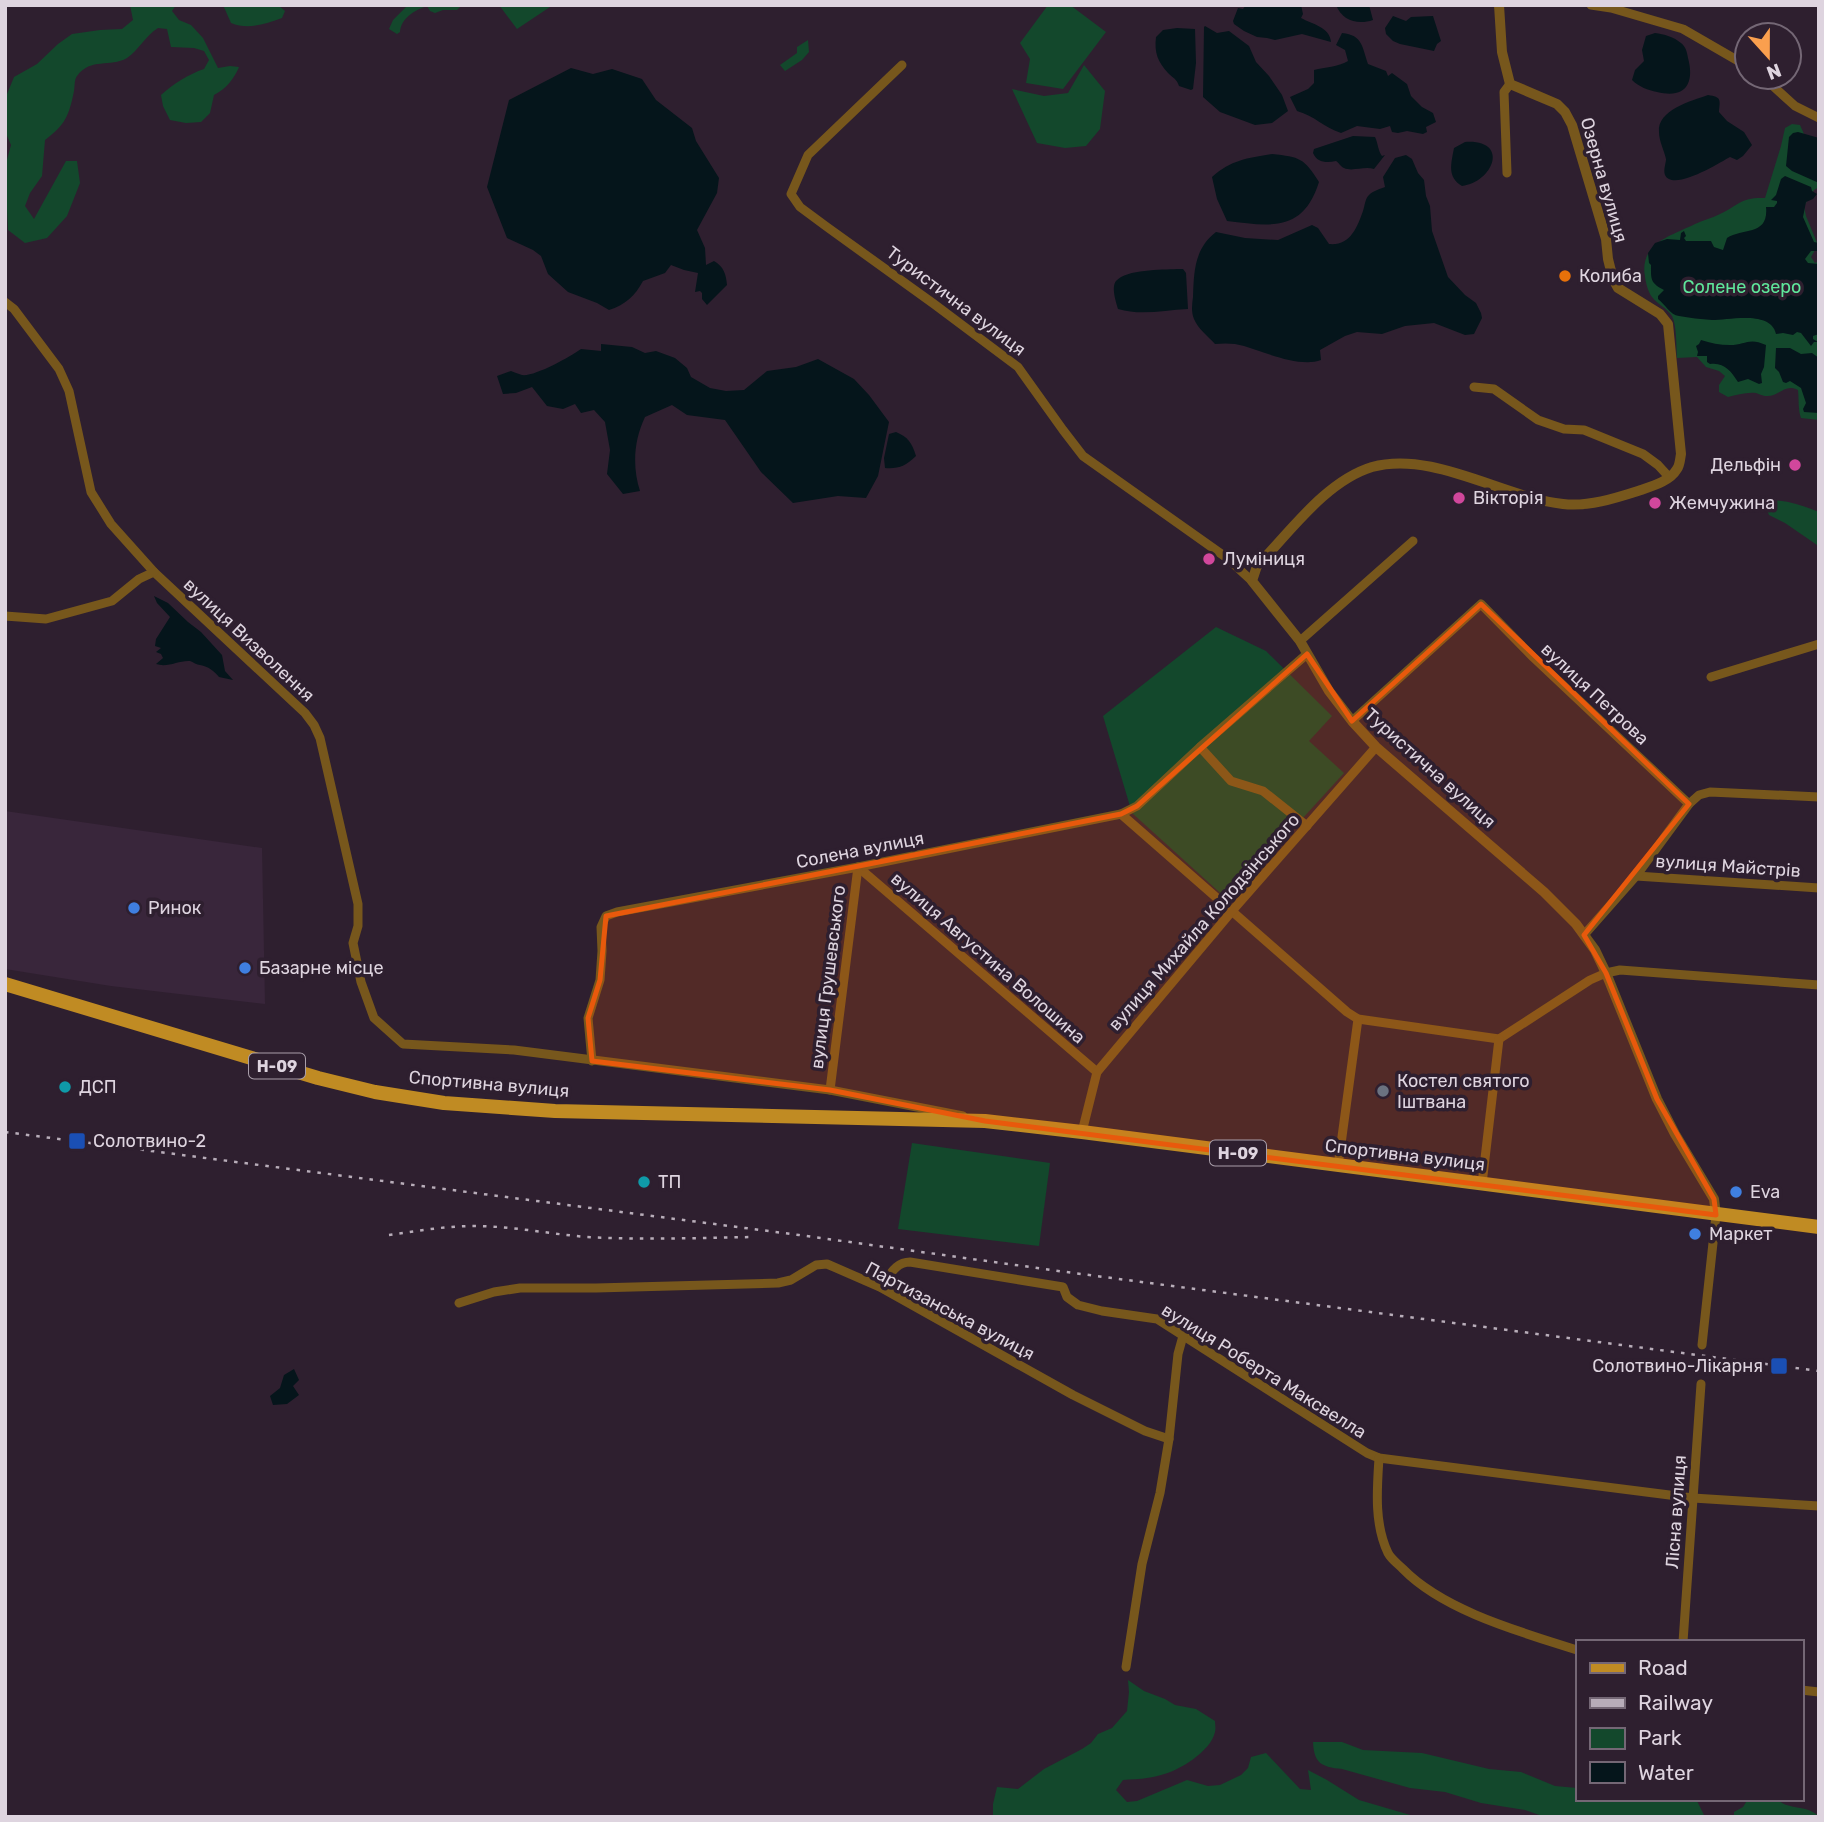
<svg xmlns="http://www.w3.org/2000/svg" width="1824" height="1822" viewBox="0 0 1824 1822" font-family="Rubik,sans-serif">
<rect width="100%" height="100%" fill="#2e1f2f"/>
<!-- built -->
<polygon fill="#39263b" points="5,811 262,848 265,1004 111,986 5,969"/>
<!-- green -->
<g fill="#13482c">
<path d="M130,5H176L172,11L179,20L191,25L203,38L218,68L230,66L239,67C234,79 226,89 214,95L210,113L201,122L186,123L170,120L163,106L161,95C173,84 189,74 204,69L209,60L204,51L194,48L171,47L167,29L158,28C145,36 139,50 127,58C110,68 91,57 77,76C74,80 75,86 74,91C69,116 65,125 45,140L42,176L30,193L25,206L34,219L66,161H77L80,183L67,216L47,238L25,243L8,230L5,167L11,145L5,131V99L14,77L37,64L58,44L72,34L100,30L122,29L133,20Z"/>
<path d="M223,5H278L285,11L282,18C265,24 248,30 231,23Z"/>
<path d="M408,5H462L457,10H443L435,13L430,11L427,6C415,10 401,18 400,32L397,34L389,29L393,20Z"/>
<polygon points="499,5 553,5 517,29"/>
<polygon points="1048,5 1070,5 1106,32 1063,89 1026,83 1030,59 1020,43"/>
<polygon points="808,40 809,52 802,60 785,71 780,65 797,53 797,47"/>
<polygon points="1084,65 1105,91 1100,129 1086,146 1065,148 1037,143 1012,89 1044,96 1068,93"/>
<path d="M1792,124L1800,125L1812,152L1819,159V187L1814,190L1804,206L1806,216L1818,245L1811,257L1815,263L1819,261V420L1801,418C1798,410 1799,399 1798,390C1785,383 1780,396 1767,396C1762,396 1760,394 1756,393C1746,392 1737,395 1728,397L1719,392V385L1725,376L1719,371L1706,367L1697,357L1677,358C1676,347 1677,326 1672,316C1667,308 1657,304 1652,297C1648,292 1646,283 1645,277C1639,243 1671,236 1695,224C1704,220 1712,218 1720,214C1739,205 1741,197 1765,198L1781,146L1785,128Z"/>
<path d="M1769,500C1787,500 1802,505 1819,512V553L1817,545L1785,523L1769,515L1765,505Z"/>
<polygon points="1216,627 1266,651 1332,716 1309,741 1344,773 1228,900 1132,813 1103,716"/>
<polygon points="912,1143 1050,1163 1039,1246 898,1229"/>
<path d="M1128,1680L1144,1691L1165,1699L1175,1705L1196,1709L1215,1721C1215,1724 1216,1728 1215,1732C1211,1751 1179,1771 1161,1775C1149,1779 1135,1779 1123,1780L1116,1790L1127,1802L1137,1801L1187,1780L1208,1786L1220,1785L1241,1775L1248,1768L1251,1757L1266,1753L1300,1789L1311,1790L1308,1770L1327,1780L1359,1800L1417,1817H993V1804L997,1787L1018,1789L1044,1769L1082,1749L1091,1743L1098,1734L1112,1728L1127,1711L1129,1692Z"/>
<path d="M1313,1742H1342L1363,1750L1422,1753L1489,1769L1521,1772L1555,1786L1577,1788V1799H1696L1705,1817H1545L1525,1810L1481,1803L1445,1792L1410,1788L1342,1769C1321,1767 1314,1763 1313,1742Z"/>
<path d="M1748,1799H1777C1788,1811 1808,1804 1819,1817H1734V1812L1743,1807Z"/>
</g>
<!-- water -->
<g fill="#05151b">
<path d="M1246,5H1301L1303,14L1301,18C1312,24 1330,27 1331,42L1302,34L1275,40L1267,38L1257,37L1244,31L1234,24L1233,21L1238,8L1243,9Z"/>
<path d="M1336,5H1369L1373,20C1358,25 1342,21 1336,5Z"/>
<polygon points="1393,16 1406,21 1411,17 1433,16 1441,41 1437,44 1434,51 1400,44 1393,41 1386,34 1385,28"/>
<polygon points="1205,26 1217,33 1229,31 1249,46 1256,62 1269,76 1282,95 1288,111 1272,123 1255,125 1220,112 1203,97 1204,27"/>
<path d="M1177,28L1195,29L1196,63L1193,89L1191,90L1179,86C1177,79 1173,78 1168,73C1158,62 1154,53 1156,37L1163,30Z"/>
<path d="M1342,33C1363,35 1362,47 1368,64L1386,71L1388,76L1392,73L1407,84L1411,96L1422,107L1433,113L1436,122L1426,127L1427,132L1423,134L1407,131L1398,133L1392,132L1390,126L1380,129L1357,126L1341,133C1323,127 1315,116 1297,111L1290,97L1308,89L1314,83V70C1325,67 1338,67 1348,61L1345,50L1336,45Z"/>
<path d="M1655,33C1664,34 1674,37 1681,43C1686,47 1687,52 1688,58C1695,84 1685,99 1657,92C1648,90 1639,87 1632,80L1635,70L1644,61L1642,50L1646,36Z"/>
<path d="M571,68L593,74L612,69L642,79L656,100L692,128L696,141L719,178L717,193L697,230L705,248L706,265L714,261C724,267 726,274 727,285L707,305L702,299V293L700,291L695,292L698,273L684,270L671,265L665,273L643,281C635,296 625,305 609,310L597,303L568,292L548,274L541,256L533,250L507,238L487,187L509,100Z"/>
<path d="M1708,95C1722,97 1720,100 1719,112L1727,121L1744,132L1752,145L1743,156L1737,160L1730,157C1719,163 1673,192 1665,175C1663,170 1666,163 1666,159C1664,150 1659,141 1659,132C1657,110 1691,101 1708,95Z"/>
<polygon points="1798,132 1819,138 1819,183 1792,171 1786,166 1789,137 1793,133"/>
<path d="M1353,136L1375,137C1378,143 1378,151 1382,156L1385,155L1374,169C1364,166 1352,172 1344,168C1341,167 1339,163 1336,161C1327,163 1317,163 1313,153L1314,149Z"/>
<path d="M1465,142C1510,139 1494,182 1462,186C1447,177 1451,164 1454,148Z"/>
<path d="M1272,154C1300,157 1304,158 1319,182C1303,233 1270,226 1227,221L1217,199L1212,177C1231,160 1247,158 1272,154Z"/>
<path d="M1406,155L1412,159L1418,173L1424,180L1426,196L1430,206L1432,231L1448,277L1465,295L1476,303L1481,313L1482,318L1474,334L1465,335L1434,323L1405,326L1382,334L1357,332L1345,336L1320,350L1321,360C1300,368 1264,352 1244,346C1235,343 1224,343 1215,344C1208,336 1198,329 1194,319C1191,312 1192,304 1193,297C1194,272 1194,249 1216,232L1245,238L1278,240L1312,225L1318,228L1329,244C1350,246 1357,228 1363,211C1365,205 1365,199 1369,195C1373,191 1380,189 1385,187L1383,177L1395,158Z"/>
<path d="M1785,176L1811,187L1812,191L1817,194L1813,199L1806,202L1803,217L1814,242L1819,243L1818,251H1811L1805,259L1808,263L1819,264V334L1813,336V339L1818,342H1814L1811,346L1801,333L1797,332L1793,335L1783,333L1776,334C1771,310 1729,320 1712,320C1701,319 1689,318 1679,316C1670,315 1665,304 1658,299V296L1664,290C1650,283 1651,279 1651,265L1649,263L1648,253L1655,243L1667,239L1680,240L1681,233L1684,231L1686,236L1684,238L1686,241H1711L1714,247L1723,250L1727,238C1743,228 1769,236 1766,207H1774L1777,203V201L1771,200L1776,195L1781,179Z"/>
<path d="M1177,269H1183L1186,273L1188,309C1164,310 1141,316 1118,309C1116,302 1111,287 1116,281C1127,269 1161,270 1177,269Z"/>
<path d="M1701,340C1710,343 1720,345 1730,345C1745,345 1749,337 1766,345L1764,367L1761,374L1762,383L1759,384L1748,379L1738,382C1731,371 1724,362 1710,364L1707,362V356H1697L1698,352L1696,346L1699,344Z"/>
<path d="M601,344L632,347L645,353L656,351L675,358L687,368L691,377L710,388L726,391L744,390L767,371L796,367L818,359L854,379L869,395L889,422L878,476L866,498L838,496L793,503L761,472L725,420L687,415L672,405L645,417C634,440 632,466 640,491L623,494L607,474L610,450L605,422L594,410L581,413L575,404L563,409L547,406L532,387L516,393L503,394L497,376L511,371C514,372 518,374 522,375C534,377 570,357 581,349L601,351Z"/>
<polygon points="1776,348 1790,348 1801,354 1812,353 1819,358 1819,413 1804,412 1803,409 1806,403 1801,388 1790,381 1786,383 1783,382 1779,372 1775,368"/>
<path d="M896,432C908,437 912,443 916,456C906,466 898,469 885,468L884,458L889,434Z"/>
<path d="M154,596L168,603L188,622L201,632L222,655L225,671L233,680L219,677C213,670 209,667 200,665C197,665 193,662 190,661C179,660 168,668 156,664L163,658L161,654L156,652L161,648L155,646L156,639L170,617L157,603Z"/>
<polygon points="294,1369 299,1380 293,1386 299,1395 287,1404 273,1405 270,1396 280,1388 284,1375"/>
</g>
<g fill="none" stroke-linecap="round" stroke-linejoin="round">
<!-- minor -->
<g stroke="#77571c" stroke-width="9">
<polyline points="1591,5 1611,8 1683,29 1747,66"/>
<polyline points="902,65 808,155 791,194 800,207 827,227 934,304 1018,367 1063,430 1083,456 1227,558 1252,581"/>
<polyline points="1763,77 1795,106 1819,118"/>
<polyline points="1507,173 1504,92 1510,84"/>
<polyline points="5,302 14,309 59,369 69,391 91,492 111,524 154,572 305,713 314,725 320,738 358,904 358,926 353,943 361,982 374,1018 403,1044 514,1050 830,1090 963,1116"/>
<polyline points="1474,387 1494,389 1538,420 1564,429 1584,430 1643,454 1658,465 1669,477"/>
<polyline points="5,616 46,619 112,601 139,579 154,572"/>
<polyline points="1300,641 1413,541"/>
<polyline points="1711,677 1819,644"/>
<polyline points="1352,721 1481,604 1533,657 1689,804"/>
<polyline points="1200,747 1231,781 1263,791 1307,826"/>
<polyline points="1121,814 1137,806 1200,747 1307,654"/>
<polyline points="858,867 1097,1072"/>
<polyline points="1636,876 1819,888"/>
<polyline points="1584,935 1636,876 1689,804 1699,795 1710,792 1819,797"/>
<polyline points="592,1061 588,1018 600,980 602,951 601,927 606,916 617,912 858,867 1121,814 1347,1012 1358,1019 1499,1039 1590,980 1606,973 1620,970 1819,985"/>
<polyline points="830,1090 858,867"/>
<polyline points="1082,1132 1097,1072 1232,911 1376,747"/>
<polyline points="1338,1166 1358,1019"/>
<polyline points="1482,1184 1499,1039"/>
<path d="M880,1287C889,1277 895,1262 910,1262L1063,1287L1067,1297L1078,1305L1102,1311L1157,1319L1367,1453L1379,1458L1693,1498L1819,1506"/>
<polyline points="459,1303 494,1292 520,1288 596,1288 778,1283 791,1280 816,1265 827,1264 880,1287 1073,1395 1145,1431 1169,1439"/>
<polyline points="1702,1345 1716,1215"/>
<path d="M1379,1458C1377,1489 1374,1524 1388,1553C1391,1559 1398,1564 1403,1569C1444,1611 1521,1632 1577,1650"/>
<polyline points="1683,1642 1701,1384"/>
<polyline points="1126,1667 1142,1564 1160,1493 1169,1439 1178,1354 1183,1336"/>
<polyline points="1801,1690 1819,1692"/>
</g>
<!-- tertiary -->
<path stroke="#77571c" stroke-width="10" d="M1499,5L1502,52L1510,84L1557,104L1565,112L1572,125L1606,239L1608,259L1613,279L1618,288L1660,314L1668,324L1681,454C1680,459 1680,465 1677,469C1670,481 1653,486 1641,490C1616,498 1589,507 1563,504C1504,498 1433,450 1372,467C1326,481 1290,532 1257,566L1252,581L1300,641L1329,691L1352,721L1376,747L1544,892L1576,924L1584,935L1595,950L1606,973L1657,1099L1675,1134L1714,1199L1716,1215"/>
<!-- primary -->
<polyline stroke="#c08b23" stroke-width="14" points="5,984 318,1078 375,1092 444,1103 555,1111 985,1121 1082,1132 1819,1227"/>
<!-- rail -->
<g stroke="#b8adb9" stroke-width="2.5" stroke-dasharray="3.5 7" stroke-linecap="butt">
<polyline points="5,1132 799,1235 1066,1272 1819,1371"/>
<path d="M389,1235C417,1231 445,1226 474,1226C512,1226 549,1234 587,1237C642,1240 698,1238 753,1237"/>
</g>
</g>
<!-- marked area -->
<path fill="#e8590c" fill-opacity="0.2" stroke="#e8590c" stroke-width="5" stroke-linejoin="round" d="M1481,604L1689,804L1584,935L1606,973L1657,1099L1714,1199L1716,1215L985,1121L830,1090L592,1061L588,1018L600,980L606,916L1121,814L1137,806L1307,654L1352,721Z"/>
<!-- markers -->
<circle fill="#e8710a" stroke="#2e1f2f" stroke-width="2.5" cx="1565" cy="276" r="7"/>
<g fill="#d1479c" stroke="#2e1f2f" stroke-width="2.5">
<circle cx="1795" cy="465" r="7"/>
<circle cx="1459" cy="498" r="7"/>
<circle cx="1655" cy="503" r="7"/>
<circle cx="1209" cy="559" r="7"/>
</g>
<g fill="#3f7fe0" stroke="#2e1f2f" stroke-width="2.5">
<circle cx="134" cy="908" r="7"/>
<circle cx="245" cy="968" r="7"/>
<circle cx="1736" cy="1192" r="7"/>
<circle cx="1695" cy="1234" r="7"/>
</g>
<g fill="#0f9aa8" stroke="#2e1f2f" stroke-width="2.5">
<circle cx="65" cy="1087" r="7"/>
<circle cx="644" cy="1182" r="7"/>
</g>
<circle fill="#6b7280" stroke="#2e1f2f" stroke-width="2.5" cx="1383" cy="1091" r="7"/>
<g fill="#1a4fb4" stroke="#2e1f2f" stroke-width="2.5">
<rect x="68" y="1132" width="18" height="18" rx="3.5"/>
<rect x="1770" y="1357" width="18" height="18" rx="3.5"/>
</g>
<g text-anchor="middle" stroke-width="7" stroke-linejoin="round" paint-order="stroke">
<!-- shield labels -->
<g fill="#2e1f2f" stroke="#a99eaa" stroke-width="2">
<rect x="249" y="1053.5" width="56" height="25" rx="5"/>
<rect x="1210" y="1140.5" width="56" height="25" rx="5"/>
</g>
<g font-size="16" font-weight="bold" fill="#ded4df">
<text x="277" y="1072">Н-09</text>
<text x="1238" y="1159">Н-09</text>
</g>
<!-- street labels -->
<g font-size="18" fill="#ded4df" stroke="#2e1f2f">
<text transform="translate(1604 180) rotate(74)" y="6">Озерна вулиця</text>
<text transform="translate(956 301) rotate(37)" y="6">Туристична вулиця</text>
<text transform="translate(249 640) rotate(43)" y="6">вулиця Визволення</text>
<text transform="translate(1595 694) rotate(43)" y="6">вулиця Петрова</text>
<text transform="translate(1430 768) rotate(42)" y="6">Туристична вулиця</text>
<text transform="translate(860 850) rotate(-11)" y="6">Солена вулиця</text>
<text transform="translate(1728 866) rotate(4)" y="6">вулиця Майстрів</text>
<text transform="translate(1204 922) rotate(-49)" y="6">вулиця Михайла Колодзінського</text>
<text transform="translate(988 958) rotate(41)" y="6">вулиця Августина Волошина</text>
<text transform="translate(828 977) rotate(-83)" y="6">вулиця Грушевського</text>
<text transform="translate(489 1084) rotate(5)" y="6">Спортивна вулиця</text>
<text transform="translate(1405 1155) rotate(7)" y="6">Спортивна вулиця</text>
<text transform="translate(950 1311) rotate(28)" y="6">Партизанська вулиця</text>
<text transform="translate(1264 1371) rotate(32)" y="6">вулиця Роберта Максвелла</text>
<text transform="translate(1676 1512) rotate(-86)" y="6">Лісна вулиця</text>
</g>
<!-- poi labels -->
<g font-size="18" fill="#ded4df" stroke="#2e1f2f" text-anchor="start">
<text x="1579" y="282">Колиба</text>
<text x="1781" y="471" text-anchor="end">Дельфін</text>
<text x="1473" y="504">Вікторія</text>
<text x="1669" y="509">Жемчужина</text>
<text x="1223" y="565">Луміниця</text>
<text x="148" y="914">Ринок</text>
<text x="259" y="974">Базарне місце</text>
<text x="1397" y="1087">Костел святого<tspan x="1397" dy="21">Іштвана</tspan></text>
<text x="79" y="1093">ДСП</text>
<text x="93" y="1147">Солотвино-2</text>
<text x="658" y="1188">ТП</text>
<text x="1750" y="1198">Eva</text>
<text x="1709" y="1240">Маркет</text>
<text x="1763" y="1372" text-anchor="end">Солотвино-Лікарня</text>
</g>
<!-- park labels -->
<g font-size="18" fill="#5fe69b" stroke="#2e1f2f">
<text x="1742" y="293">Солене озеро</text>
</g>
</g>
<!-- border -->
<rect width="1824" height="1822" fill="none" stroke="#ded4df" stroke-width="14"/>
<!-- legend -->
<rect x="1576" y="1640" width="228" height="161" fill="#2e1f2f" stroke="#746775" stroke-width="2"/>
<rect x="1590" y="1663" width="35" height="10" fill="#c08b23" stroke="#746775" stroke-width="2"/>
<text x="1638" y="1675" font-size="21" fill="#ded4df">Road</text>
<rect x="1590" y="1698" width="35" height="10" fill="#b8adb9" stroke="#746775" stroke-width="2"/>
<text x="1638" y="1710" font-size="21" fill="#ded4df">Railway</text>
<rect x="1590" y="1728" width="35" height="21" fill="#13482c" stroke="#746775" stroke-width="2"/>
<text x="1638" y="1745" font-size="21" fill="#ded4df">Park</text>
<rect x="1590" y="1762" width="35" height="21" fill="#05151b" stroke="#746775" stroke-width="2"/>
<text x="1638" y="1780" font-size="21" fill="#ded4df">Water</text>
<!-- north arrow -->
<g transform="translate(1768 56) rotate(159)"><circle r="33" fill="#2e1f2f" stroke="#746775" stroke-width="2"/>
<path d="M0-5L12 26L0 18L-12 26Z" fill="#fa9f4e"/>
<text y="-10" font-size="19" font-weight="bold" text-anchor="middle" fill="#ded4df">N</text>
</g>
</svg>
